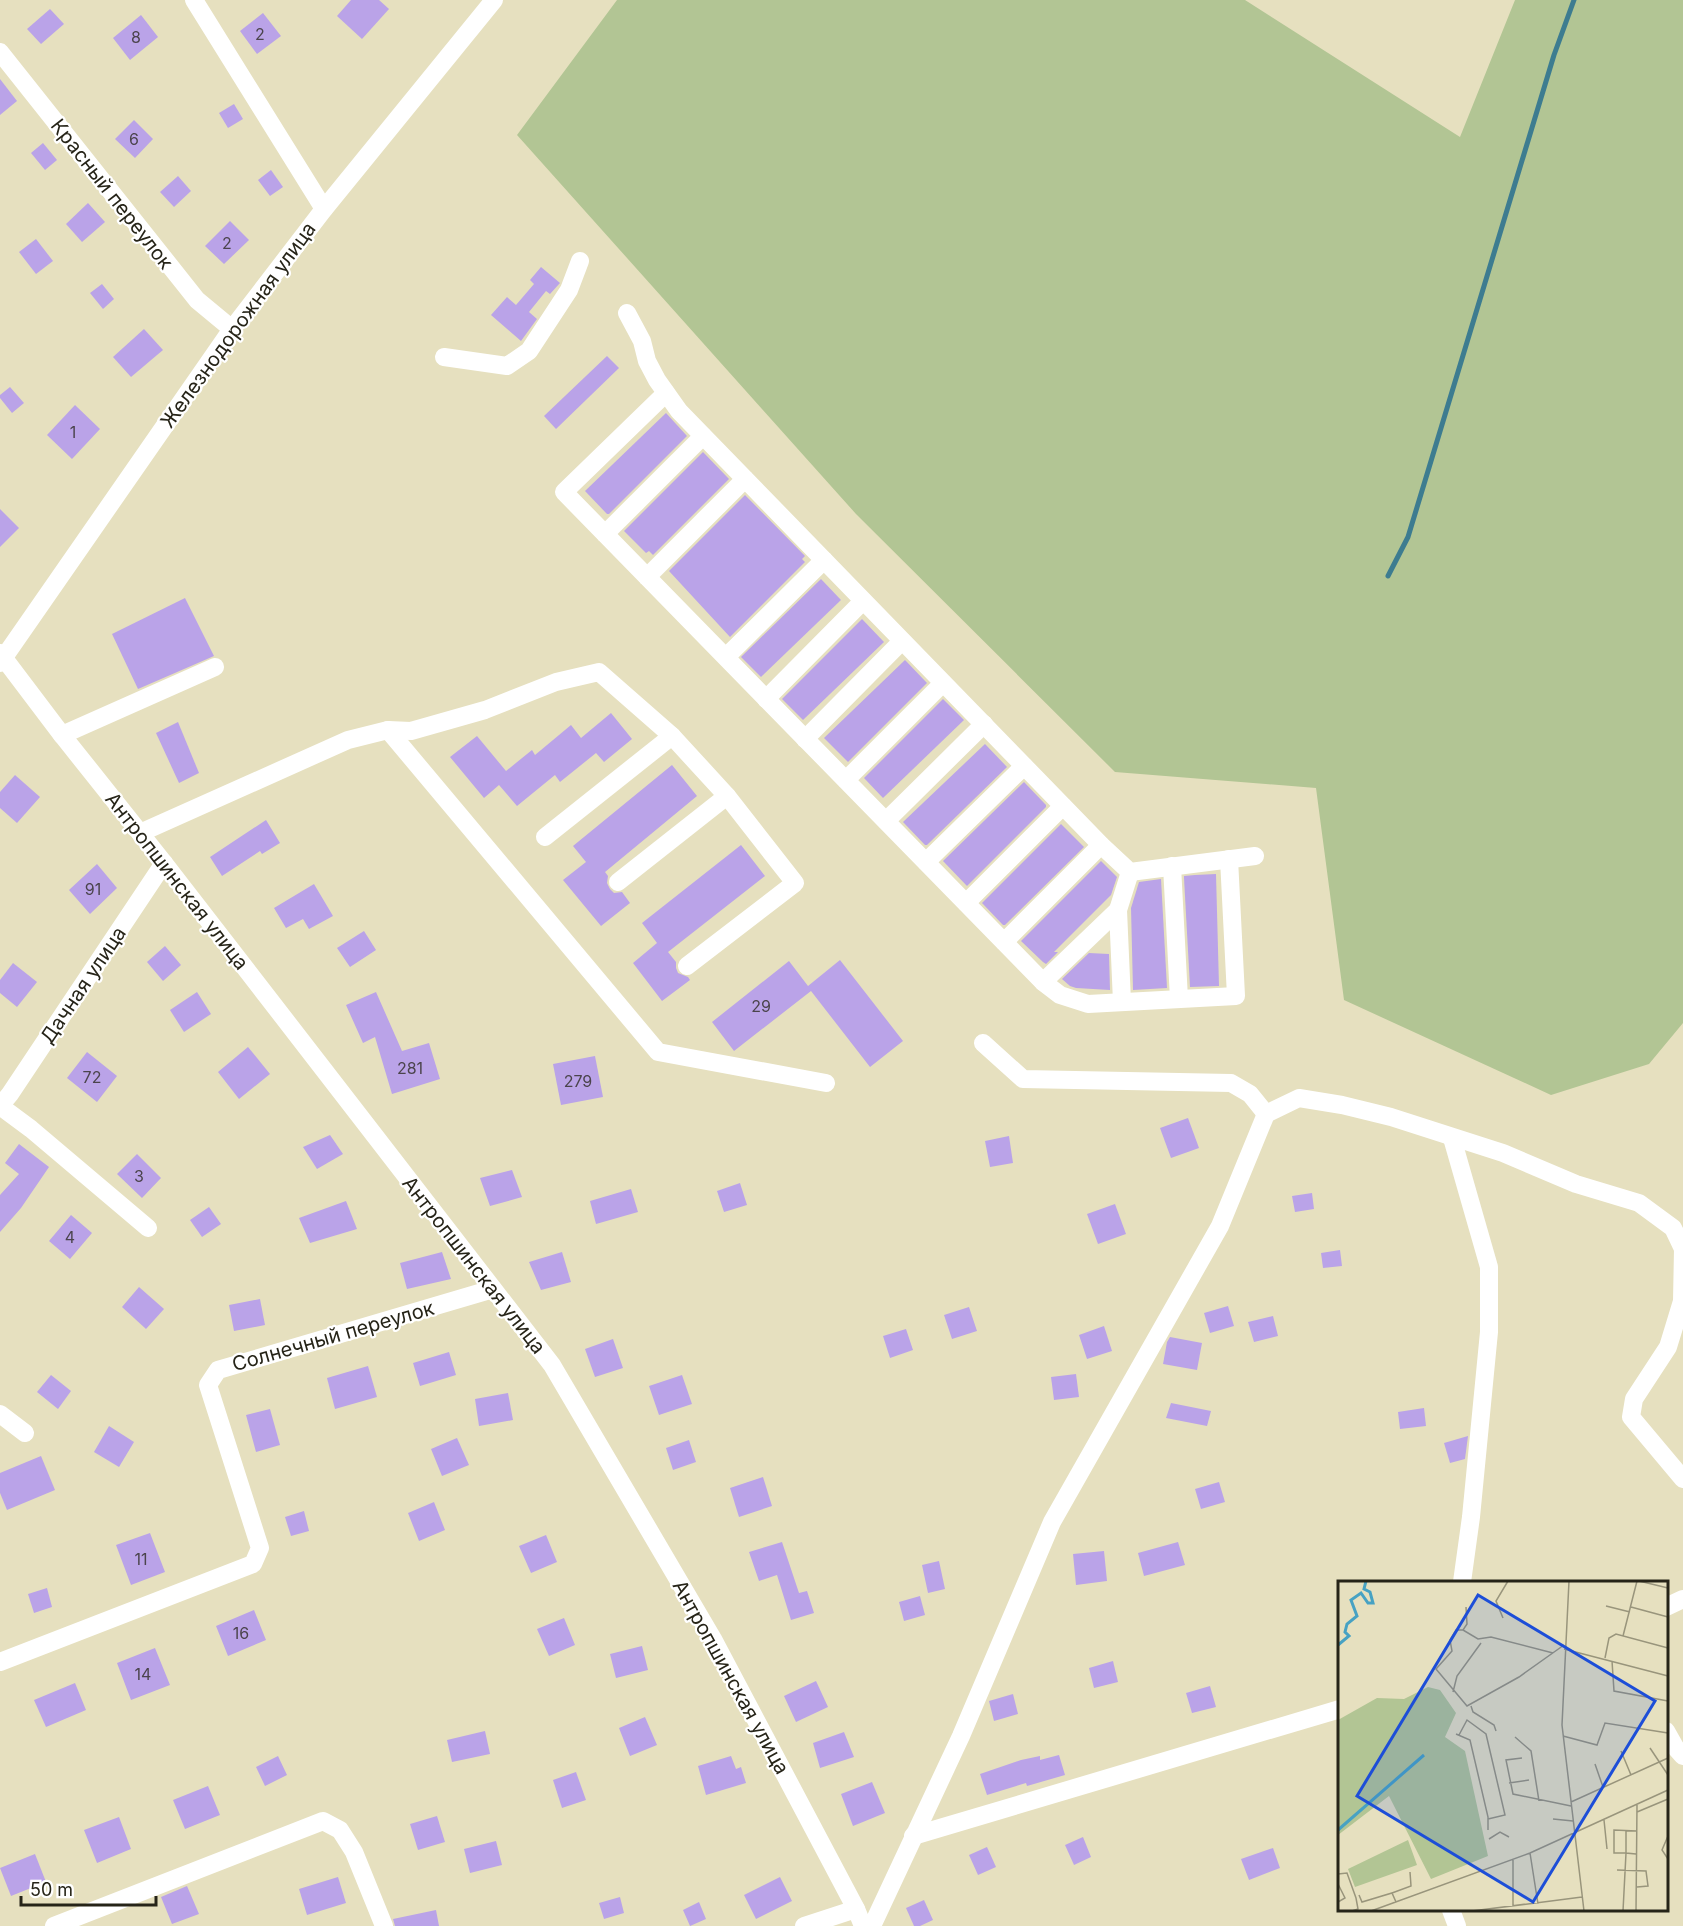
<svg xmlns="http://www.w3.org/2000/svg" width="1683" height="1926" viewBox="0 0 1683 1926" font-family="Inter,sans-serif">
<rect width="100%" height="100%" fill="#e6e0bf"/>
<!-- green -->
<polygon fill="#b2c594" points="617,0 1245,0 1460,137 1515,0 1683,0 1683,1023 1649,1064 1551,1095 1344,1000 1316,788 1115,772 856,514 517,135"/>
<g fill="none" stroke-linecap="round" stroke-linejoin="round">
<!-- stream -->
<polyline stroke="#3d7c90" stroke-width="5" points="1388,576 1408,537 1554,55 1574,0"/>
</g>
<!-- building -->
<g fill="#baa3e8">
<polygon points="351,0 379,0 389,9 362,39 337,16"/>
<polygon points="50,9 64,24 41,44 27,29"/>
<polygon points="263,13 281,36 257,54 240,31"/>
<polygon points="141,15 158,37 130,60 113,38"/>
<polygon points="0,79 17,101 0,115"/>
<polygon points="234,104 243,119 228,128 219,113"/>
<polygon points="134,120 153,139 135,158 115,139"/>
<polygon points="43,143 57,160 45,170 31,153"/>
<polygon points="271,170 283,187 270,196 258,180"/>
<polygon points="178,176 191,191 174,207 160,192"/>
<polygon points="88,203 105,222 82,242 66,224"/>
<polygon points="230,221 249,240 224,264 205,246"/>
<polygon points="36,239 53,261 36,274 19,252"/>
<polygon points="541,267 560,283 550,294 546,291 529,312 537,319 521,341 491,315 507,297 516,305 534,284 530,280"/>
<polygon points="102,284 114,299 103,309 90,293"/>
<polygon points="144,329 163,350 131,377 113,357"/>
<polygon points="607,356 619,368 556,429 544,416"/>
<polygon points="10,387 24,403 12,413 0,398 0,395"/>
<polygon points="75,405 100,429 72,459 47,435"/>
<polygon points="666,413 687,436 609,514 607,514 585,491"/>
<polygon points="703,452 729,479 653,555 649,551 646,553 624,531"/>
<polygon points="745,495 805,556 802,559 805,562 730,637 669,571"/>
<polygon points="0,509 19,528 0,547"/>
<polygon points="821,579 841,600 761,677 741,657"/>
<polygon points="185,598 214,656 138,689 112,634"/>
<polygon points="862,619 884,642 803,720 782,699"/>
<polygon points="905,660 927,683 848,762 824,738"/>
<polygon points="943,699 964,720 883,798 864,778"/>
<polygon points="611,713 632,739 604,762 596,753 560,782 555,775 517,806 499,785 484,798 450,757 477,736 506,771 532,750 535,755 571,725 581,738"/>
<polygon points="178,722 199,773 179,783 156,733"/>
<polygon points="985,744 1007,767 927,845 925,845 903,822"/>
<polygon points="672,765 697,796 605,872 608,876 607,883 610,889 614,893 622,892 630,903 601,926 563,880 586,862 573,846"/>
<polygon points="15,775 40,797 17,823 0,808 0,792"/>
<polygon points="1024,782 1046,805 1046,807 967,886 943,861"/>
<polygon points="266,820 280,843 262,854 260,851 222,876 210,857"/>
<polygon points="1061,824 1084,847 1005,925 1003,925 982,903"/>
<polygon points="741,845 765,876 668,952 676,962 676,968 678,973 688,977 690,980 662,1001 633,963 657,943 642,923"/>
<polygon points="1101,861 1117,877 1111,895 1054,952 1058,952 1046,964 1043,962 1021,941"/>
<polygon points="97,864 117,888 90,914 69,890"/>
<polygon points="1216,874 1219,986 1190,987 1184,878 1184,876 1195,875"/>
<polygon points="1161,879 1167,988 1133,990 1131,908 1139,882"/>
<polygon points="314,884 333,916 309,929 303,919 286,928 274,908"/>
<polygon points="364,931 376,950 350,967 337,948"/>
<polygon points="165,946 181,965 163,981 147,962"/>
<polygon points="1089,953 1109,954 1110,990 1076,988 1070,986 1062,979"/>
<polygon points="840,960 903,1041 870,1067 811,991 734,1051 712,1022 789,961 808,986"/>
<polygon points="13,963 37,982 17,1007 0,993 0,980"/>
<polygon points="197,992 211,1014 184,1032 170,1010"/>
<polygon points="376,992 402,1051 429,1043 440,1079 392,1094 375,1037 363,1043 346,1005"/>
<polygon points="248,1047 270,1074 239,1099 218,1072"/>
<polygon points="87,1052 117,1076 97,1102 67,1078"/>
<polygon points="595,1056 603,1097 561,1105 553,1064"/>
<polygon points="1188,1118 1199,1148 1171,1158 1160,1128"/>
<polygon points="330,1135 343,1154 317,1169 303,1147"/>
<polygon points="1009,1136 1013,1163 990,1167 985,1141"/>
<polygon points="19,1144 49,1167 21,1208 0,1232 0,1195 19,1174 5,1163"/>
<polygon points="137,1154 161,1178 142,1198 117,1174"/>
<polygon points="512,1170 522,1197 490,1206 480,1178"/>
<polygon points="740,1183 747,1205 724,1212 717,1191"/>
<polygon points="631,1189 638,1212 596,1224 590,1201"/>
<polygon points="1312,1193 1314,1209 1295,1212 1292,1196"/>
<polygon points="346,1201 357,1229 310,1243 299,1218"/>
<polygon points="1115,1204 1126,1234 1098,1244 1087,1214"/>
<polygon points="209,1207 221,1224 202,1237 190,1220"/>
<polygon points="71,1215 92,1233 70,1259 49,1241"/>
<polygon points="1340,1250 1342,1266 1323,1268 1321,1253"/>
<polygon points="442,1252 451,1279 407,1289 400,1263"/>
<polygon points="562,1252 571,1282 541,1290 529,1262"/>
<polygon points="139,1287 164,1309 146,1329 122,1307"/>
<polygon points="260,1299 265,1325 234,1331 229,1305"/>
<polygon points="1228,1306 1234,1326 1210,1333 1204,1313"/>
<polygon points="969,1307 977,1331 952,1339 944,1315"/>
<polygon points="1273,1316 1278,1336 1254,1342 1248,1322"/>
<polygon points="1104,1326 1112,1351 1087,1359 1079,1335"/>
<polygon points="906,1329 913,1350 890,1358 883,1336"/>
<polygon points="1170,1337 1202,1343 1197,1370 1163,1364 1167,1342"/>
<polygon points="613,1339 623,1368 595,1377 585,1349"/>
<polygon points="449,1352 456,1375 420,1386 413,1363"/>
<polygon points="368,1366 377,1397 335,1409 327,1378"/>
<polygon points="1076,1374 1079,1397 1054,1400 1051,1377"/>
<polygon points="51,1375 71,1391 58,1409 37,1392"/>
<polygon points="682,1375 692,1404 659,1415 649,1386"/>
<polygon points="508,1393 513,1420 479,1426 475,1399"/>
<polygon points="1171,1403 1211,1411 1207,1426 1166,1418"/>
<polygon points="1424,1408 1426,1426 1400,1429 1398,1412"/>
<polygon points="270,1409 280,1445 256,1452 246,1415"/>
<polygon points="109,1426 134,1442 119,1467 94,1452"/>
<polygon points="1468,1436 1465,1459 1450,1463 1444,1443"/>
<polygon points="457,1438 469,1465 442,1476 431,1449"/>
<polygon points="689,1440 696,1462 673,1470 666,1448"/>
<polygon points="41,1456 55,1490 7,1510 0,1493 0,1473"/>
<polygon points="763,1477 772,1506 739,1517 730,1488"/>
<polygon points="1219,1482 1225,1502 1201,1509 1195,1489"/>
<polygon points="434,1502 445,1530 419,1541 408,1513"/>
<polygon points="304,1511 309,1531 291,1536 285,1517"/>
<polygon points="150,1533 165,1572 131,1585 116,1545"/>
<polygon points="546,1535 557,1562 531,1573 519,1546"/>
<polygon points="782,1542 799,1593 807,1591 814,1613 791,1620 777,1575 759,1581 749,1552"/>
<polygon points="1178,1542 1185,1565 1144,1576 1138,1553"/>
<polygon points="1104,1551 1107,1581 1076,1585 1073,1554"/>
<polygon points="939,1561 945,1589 928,1593 922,1565"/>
<polygon points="47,1588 52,1607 34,1613 28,1594"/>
<polygon points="920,1596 925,1615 904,1621 899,1602"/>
<polygon points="254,1610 266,1640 228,1656 216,1626"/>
<polygon points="564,1618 575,1645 549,1656 537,1629"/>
<polygon points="642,1646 648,1670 616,1678 610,1654"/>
<polygon points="155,1648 170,1685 131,1700 117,1663"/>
<polygon points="1113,1661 1118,1682 1094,1688 1089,1668"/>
<polygon points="816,1681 828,1707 796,1722 784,1696"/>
<polygon points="75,1683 86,1710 46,1727 34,1700"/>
<polygon points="1210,1686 1216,1707 1192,1713 1186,1693"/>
<polygon points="1013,1694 1018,1714 994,1721 989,1701"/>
<polygon points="645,1717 657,1745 630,1756 619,1728"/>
<polygon points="485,1731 490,1754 452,1762 447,1740"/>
<polygon points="844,1732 854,1757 820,1768 813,1743"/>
<polygon points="1059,1755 1065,1775 1027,1786 1026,1783 987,1795 980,1774 1021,1760 1040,1756 1040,1760"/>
<polygon points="278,1756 287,1775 265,1786 256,1767"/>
<polygon points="731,1756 736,1769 741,1767 746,1783 706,1795 698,1766"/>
<polygon points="576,1772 586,1800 562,1808 553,1780"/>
<polygon points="872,1782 885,1813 853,1826 841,1794"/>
<polygon points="208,1786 220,1815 185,1829 173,1800"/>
<polygon points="437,1816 445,1842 418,1850 410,1824"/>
<polygon points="119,1817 131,1849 97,1863 84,1830"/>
<polygon points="1083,1837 1091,1857 1074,1865 1065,1845"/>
<polygon points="496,1841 502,1865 470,1873 464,1849"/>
<polygon points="987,1847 996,1867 978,1875 969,1855"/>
<polygon points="1273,1848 1280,1868 1249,1880 1241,1859"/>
<polygon points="35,1854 46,1882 11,1896 0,1868"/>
<polygon points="338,1877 346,1903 307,1915 299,1889"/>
<polygon points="780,1877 792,1901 756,1919 744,1895"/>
<polygon points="187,1886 199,1914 172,1924 161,1897"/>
<polygon points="620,1897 624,1913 604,1919 599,1903"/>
<polygon points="924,1900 933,1920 920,1926 914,1926 906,1908"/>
<polygon points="699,1902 706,1919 690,1926 683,1910"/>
<polygon points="436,1910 439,1926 395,1926 393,1919"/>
</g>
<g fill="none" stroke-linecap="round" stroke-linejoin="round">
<!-- minor -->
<g stroke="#fff" stroke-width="18">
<polyline points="194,0 324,209"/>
<polyline points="0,52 197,300 232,329"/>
<polyline points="627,313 642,341 647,361 657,380 679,411 1101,845 1130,872 1255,856"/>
<polyline points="444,357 507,366 529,351 569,290 580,261"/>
<polyline points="666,393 564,492 1043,982 1060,995 1088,1004 1236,996 1229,859"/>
<polyline points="605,534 703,436"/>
<polyline points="647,577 745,479"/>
<polyline points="0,653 62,735 164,863 552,1365 713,1639 856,1909 863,1926"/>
<polyline points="726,657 824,560"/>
<polyline points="0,663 232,329 324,209 494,0"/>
<polyline points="766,699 863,601"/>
<polyline points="388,730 658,1052 826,1083"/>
<polyline points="62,735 215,667"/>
<polyline points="805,739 902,641"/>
<polyline points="846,780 943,683"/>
<polyline points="886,821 984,724"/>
<polyline points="140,833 348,740 388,730 411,731 485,710 556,682 599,672 672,736 727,796 795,883 687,966"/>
<polyline points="545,837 672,736"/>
<polyline points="926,862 1024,766"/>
<polyline points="1172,866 1179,999"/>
<polyline points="618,882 727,796"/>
<polyline points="966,903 1063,806"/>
<polyline points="1004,942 1101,845"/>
<polyline points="1043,982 1118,910"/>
<polyline points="1122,1002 1118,910 1130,872"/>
<polyline points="983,1043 1023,1079 1231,1083 1250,1094 1266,1114"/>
<polyline points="0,1106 10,1094 164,863"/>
<polyline points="0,1106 31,1129 148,1228"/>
<polyline points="1452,1138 1489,1267 1489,1332 1471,1517 1462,1582"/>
<polyline points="0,1414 25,1433"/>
<polyline points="1666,1607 1683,1599"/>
<polyline points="0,1662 253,1564 260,1548 208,1385 218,1370 493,1289"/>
<polyline points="1666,1731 1675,1747 1683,1756"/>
<polyline points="913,1836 1340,1709"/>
<polyline points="1451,1910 1457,1926"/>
<polyline points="54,1926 323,1821 340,1830 354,1852 384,1926"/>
<polyline points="804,1926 856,1909"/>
<polyline points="872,1926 961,1736 1052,1522 1220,1226 1266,1114 1299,1098 1342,1105 1391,1117 1503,1153 1576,1184 1639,1203 1673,1228 1683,1249 1682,1301 1668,1347 1634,1399 1631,1417 1683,1479"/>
</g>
</g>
<g text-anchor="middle" stroke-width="4.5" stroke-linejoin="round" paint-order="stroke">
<!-- number labels -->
<g font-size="16" fill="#4b444c">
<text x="260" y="40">2</text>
<text x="136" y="43">8</text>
<text x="134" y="145">6</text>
<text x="227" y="249">2</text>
<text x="73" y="438">1</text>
<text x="93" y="895">91</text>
<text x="761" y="1012">29</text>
<text x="410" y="1074">281</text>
<text x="92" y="1083">72</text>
<text x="578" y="1087">279</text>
<text x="139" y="1182">3</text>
<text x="70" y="1243">4</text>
<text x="141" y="1565">11</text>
<text x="241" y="1639">16</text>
<text x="143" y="1680">14</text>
</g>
<!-- street labels -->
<g font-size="20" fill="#262418" stroke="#fff">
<text transform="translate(112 194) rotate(52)" y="7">Красный переулок</text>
<text transform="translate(238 325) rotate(-54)" y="7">Железнодорожная улица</text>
<text transform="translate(177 881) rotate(52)" y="7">Антропшинская улица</text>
<text transform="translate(83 985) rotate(-56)" y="7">Дачная улица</text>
<text transform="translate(474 1265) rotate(52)" y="7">Антропшинская улица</text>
<text transform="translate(333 1336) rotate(-16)" y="7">Солнечный переулок</text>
<text transform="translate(731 1677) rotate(61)" y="7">Антропшинская улица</text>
</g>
</g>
<!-- overview -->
<g transform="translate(1338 1581)">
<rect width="330" height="330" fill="#e6e0bf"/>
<path d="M90,106L102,109L118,132L107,156L127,170L150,275L93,298L51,215L0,254V139L39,117L66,118ZM70,259L79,284L17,306L10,288Z" fill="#b2c594"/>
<path fill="none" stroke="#47a2c3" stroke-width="3" d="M0,64L11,55L7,51L9,43L19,35L13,19L23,12L30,22H35L32,11L26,8L28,0M0,249L86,174"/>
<path fill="none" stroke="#99957c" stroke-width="1.5" d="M231,0L224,144L246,330M301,0L330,7M268,25L292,31M128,26L129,43L125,49H118L112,59L114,70L98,88L129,125L181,96L226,64M293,26L330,36M165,37L158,20L170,0M125,49L140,58L153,56L215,72M285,55L299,0M226,68L330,95M267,77L271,57L278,53L330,67M274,80L276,110L330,120M115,111L119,95L143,62M133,125L135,131L156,144L158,150M118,153L132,159L150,236V249M121,154L129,139L148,153L167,234L150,238M225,155L259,164L267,142L330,152M177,156L193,170L201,220M312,167L330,194M283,170L293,194M184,177L168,179L175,213L233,225M257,183L265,206M171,202L191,199M233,221L330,177M299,231L330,218M215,238L235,240M266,239L269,268M288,250V272L298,273M330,255L324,269L330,278M151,258L162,251L171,256M192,272L200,323M175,279V325M279,289L308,290L310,305L299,306M0,293L9,292L18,317L20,328L14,330M0,303L7,317L0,321M54,312L73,305L72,291M21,314L24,321L54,312L58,321M33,330L192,272L330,209M134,330L244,316M298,330H285L288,272H276V249L299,250M298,330L299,224"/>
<path fill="#1d4ed8" fill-opacity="0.15" stroke="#1d4ed8" stroke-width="3" d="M140,14L317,120L195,321L19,215Z"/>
<rect width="330" height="330" fill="none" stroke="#262418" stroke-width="3"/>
</g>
<!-- scale -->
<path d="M21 1896v9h135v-9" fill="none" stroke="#262418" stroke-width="3"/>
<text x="30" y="1896" font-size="18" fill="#262418" stroke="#ffffff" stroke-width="4.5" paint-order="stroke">50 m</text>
</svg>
